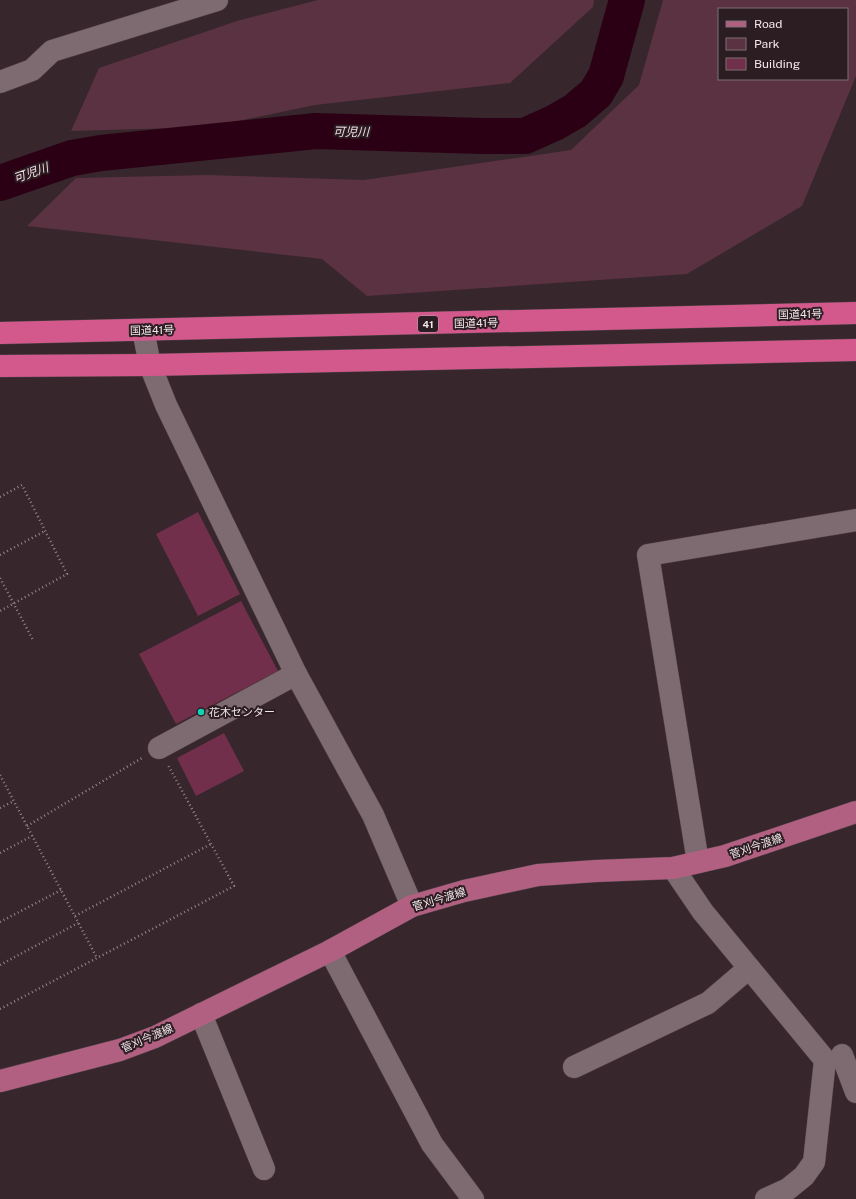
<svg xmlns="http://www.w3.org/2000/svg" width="856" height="1199" viewBox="0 0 856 1199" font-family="'Public Sans','Noto Sans JP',sans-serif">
<rect width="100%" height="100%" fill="#37262c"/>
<!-- green -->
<g fill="#5a3241" fill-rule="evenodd">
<polygon points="318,0 594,0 593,7 510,83 315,105 209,127 71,131 99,68 237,21"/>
<path d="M663,0H856V76L802,206L687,274L367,296L322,259L27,226L76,178L208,175L364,180L571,150L639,85ZM719,9H847V79H719Z"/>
</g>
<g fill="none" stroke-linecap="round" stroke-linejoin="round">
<!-- river -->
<polyline stroke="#2b0014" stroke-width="36" points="0,183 72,158 101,153 316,131 481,136 525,136 554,123 575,111 596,93 606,76 627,0"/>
</g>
<!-- building -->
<g fill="#712f4b">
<polygon points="198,512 240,594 198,616 156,534"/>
<polygon points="241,601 278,671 176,724 139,654"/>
<polygon points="224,733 244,771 196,796 177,758"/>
</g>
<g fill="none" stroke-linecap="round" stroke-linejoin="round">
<defs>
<g id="minor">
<polyline points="0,82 32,70 52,51 217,0"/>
<polyline points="143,330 150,365 166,405 296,674 373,815 412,906"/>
<polyline points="159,748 296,674"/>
<polyline points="698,862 648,555 856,520"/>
<polyline points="673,868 703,912 825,1060 814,1162 804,1176 788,1189 766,1199"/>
<polyline points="330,951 432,1144 473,1199"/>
<polyline points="201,1014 264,1169"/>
<polyline points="842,1055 856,1092"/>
<polyline points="574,1067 708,1003 749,968"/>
</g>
<polyline id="major" points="0,1081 120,1050 155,1037 330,951 412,906 464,891 538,875 596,871 673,868 725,856 856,812"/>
<g id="highway">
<polyline points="0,333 856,313"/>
<polyline points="0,366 150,365 856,350"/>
</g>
</defs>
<!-- minor casing -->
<use href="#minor" stroke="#514347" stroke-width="23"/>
<!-- major casing -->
<use href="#major" stroke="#514347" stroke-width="23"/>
<!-- highway casing -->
<use href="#highway" stroke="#514347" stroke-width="23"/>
<!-- path -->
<g stroke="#95878b" stroke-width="2.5" stroke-dasharray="1 3" stroke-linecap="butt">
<polyline points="0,497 22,485 67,574 0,611"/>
<polyline points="0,555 45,531"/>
<polyline points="0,578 33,640"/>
<polyline points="0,775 97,958"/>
<polyline points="0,808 14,801"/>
<polyline points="27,826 142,758"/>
<polyline points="0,853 32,836"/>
<polyline points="75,916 211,844"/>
<polyline points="0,922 61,890"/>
<polyline points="0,965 78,923"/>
<polyline points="0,1009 234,886 168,765"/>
</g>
<!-- minor -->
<use href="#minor" stroke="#7e6a71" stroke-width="22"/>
<!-- major -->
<use href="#major" stroke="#b16082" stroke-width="22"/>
<!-- highway -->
<use href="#highway" stroke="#d3598d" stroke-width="22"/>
</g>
<!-- markers -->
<circle fill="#0fd5b4" stroke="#2c1d22" stroke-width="1.5" cx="201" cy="712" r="4"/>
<g text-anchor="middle" stroke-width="4" stroke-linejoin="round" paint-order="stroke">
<!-- shield labels -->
<rect fill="#2c1d22" stroke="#b7aaae" stroke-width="1" x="418" y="316" width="20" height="16" rx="3"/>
<g font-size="10" font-weight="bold" fill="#f2e7ea">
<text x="428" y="328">41</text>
</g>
<!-- street labels -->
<g font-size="11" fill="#f2e7ea" stroke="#2c1d22">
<text transform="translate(800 314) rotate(-1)" y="4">国道41号</text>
<text transform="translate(476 323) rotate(-1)" y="4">国道41号</text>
<text transform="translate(152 330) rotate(-1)" y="4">国道41号</text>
<text transform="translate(756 846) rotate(-19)" y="4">菅刈今渡線</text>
<text transform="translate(439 899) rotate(-17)" y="4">菅刈今渡線</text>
<text transform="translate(147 1038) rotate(-23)" y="4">菅刈今渡線</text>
</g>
<!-- poi labels -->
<g font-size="11" fill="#f2e7ea" stroke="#2c1d22" text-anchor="start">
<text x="209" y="716">花木センター</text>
</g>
<!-- water labels -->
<g font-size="12" font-style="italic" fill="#f2dce3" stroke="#2c1d22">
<text transform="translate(351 132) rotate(1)" y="4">可児川</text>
<text transform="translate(31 173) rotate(-19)" y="4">可児川</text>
</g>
</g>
<!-- legend -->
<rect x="718" y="8" width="130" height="72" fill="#2c1d22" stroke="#7b6e72"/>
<rect x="726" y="21" width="20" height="6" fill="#b16082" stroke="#7b6e72"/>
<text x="754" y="28" font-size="12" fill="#f2e7ea">Road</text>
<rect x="726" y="38" width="20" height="12" fill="#5a3241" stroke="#7b6e72"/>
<text x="754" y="48" font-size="12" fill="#f2e7ea">Park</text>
<rect x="726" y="58" width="20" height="12" fill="#712f4b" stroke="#7b6e72"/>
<text x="754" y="68" font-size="12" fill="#f2e7ea">Building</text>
</svg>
